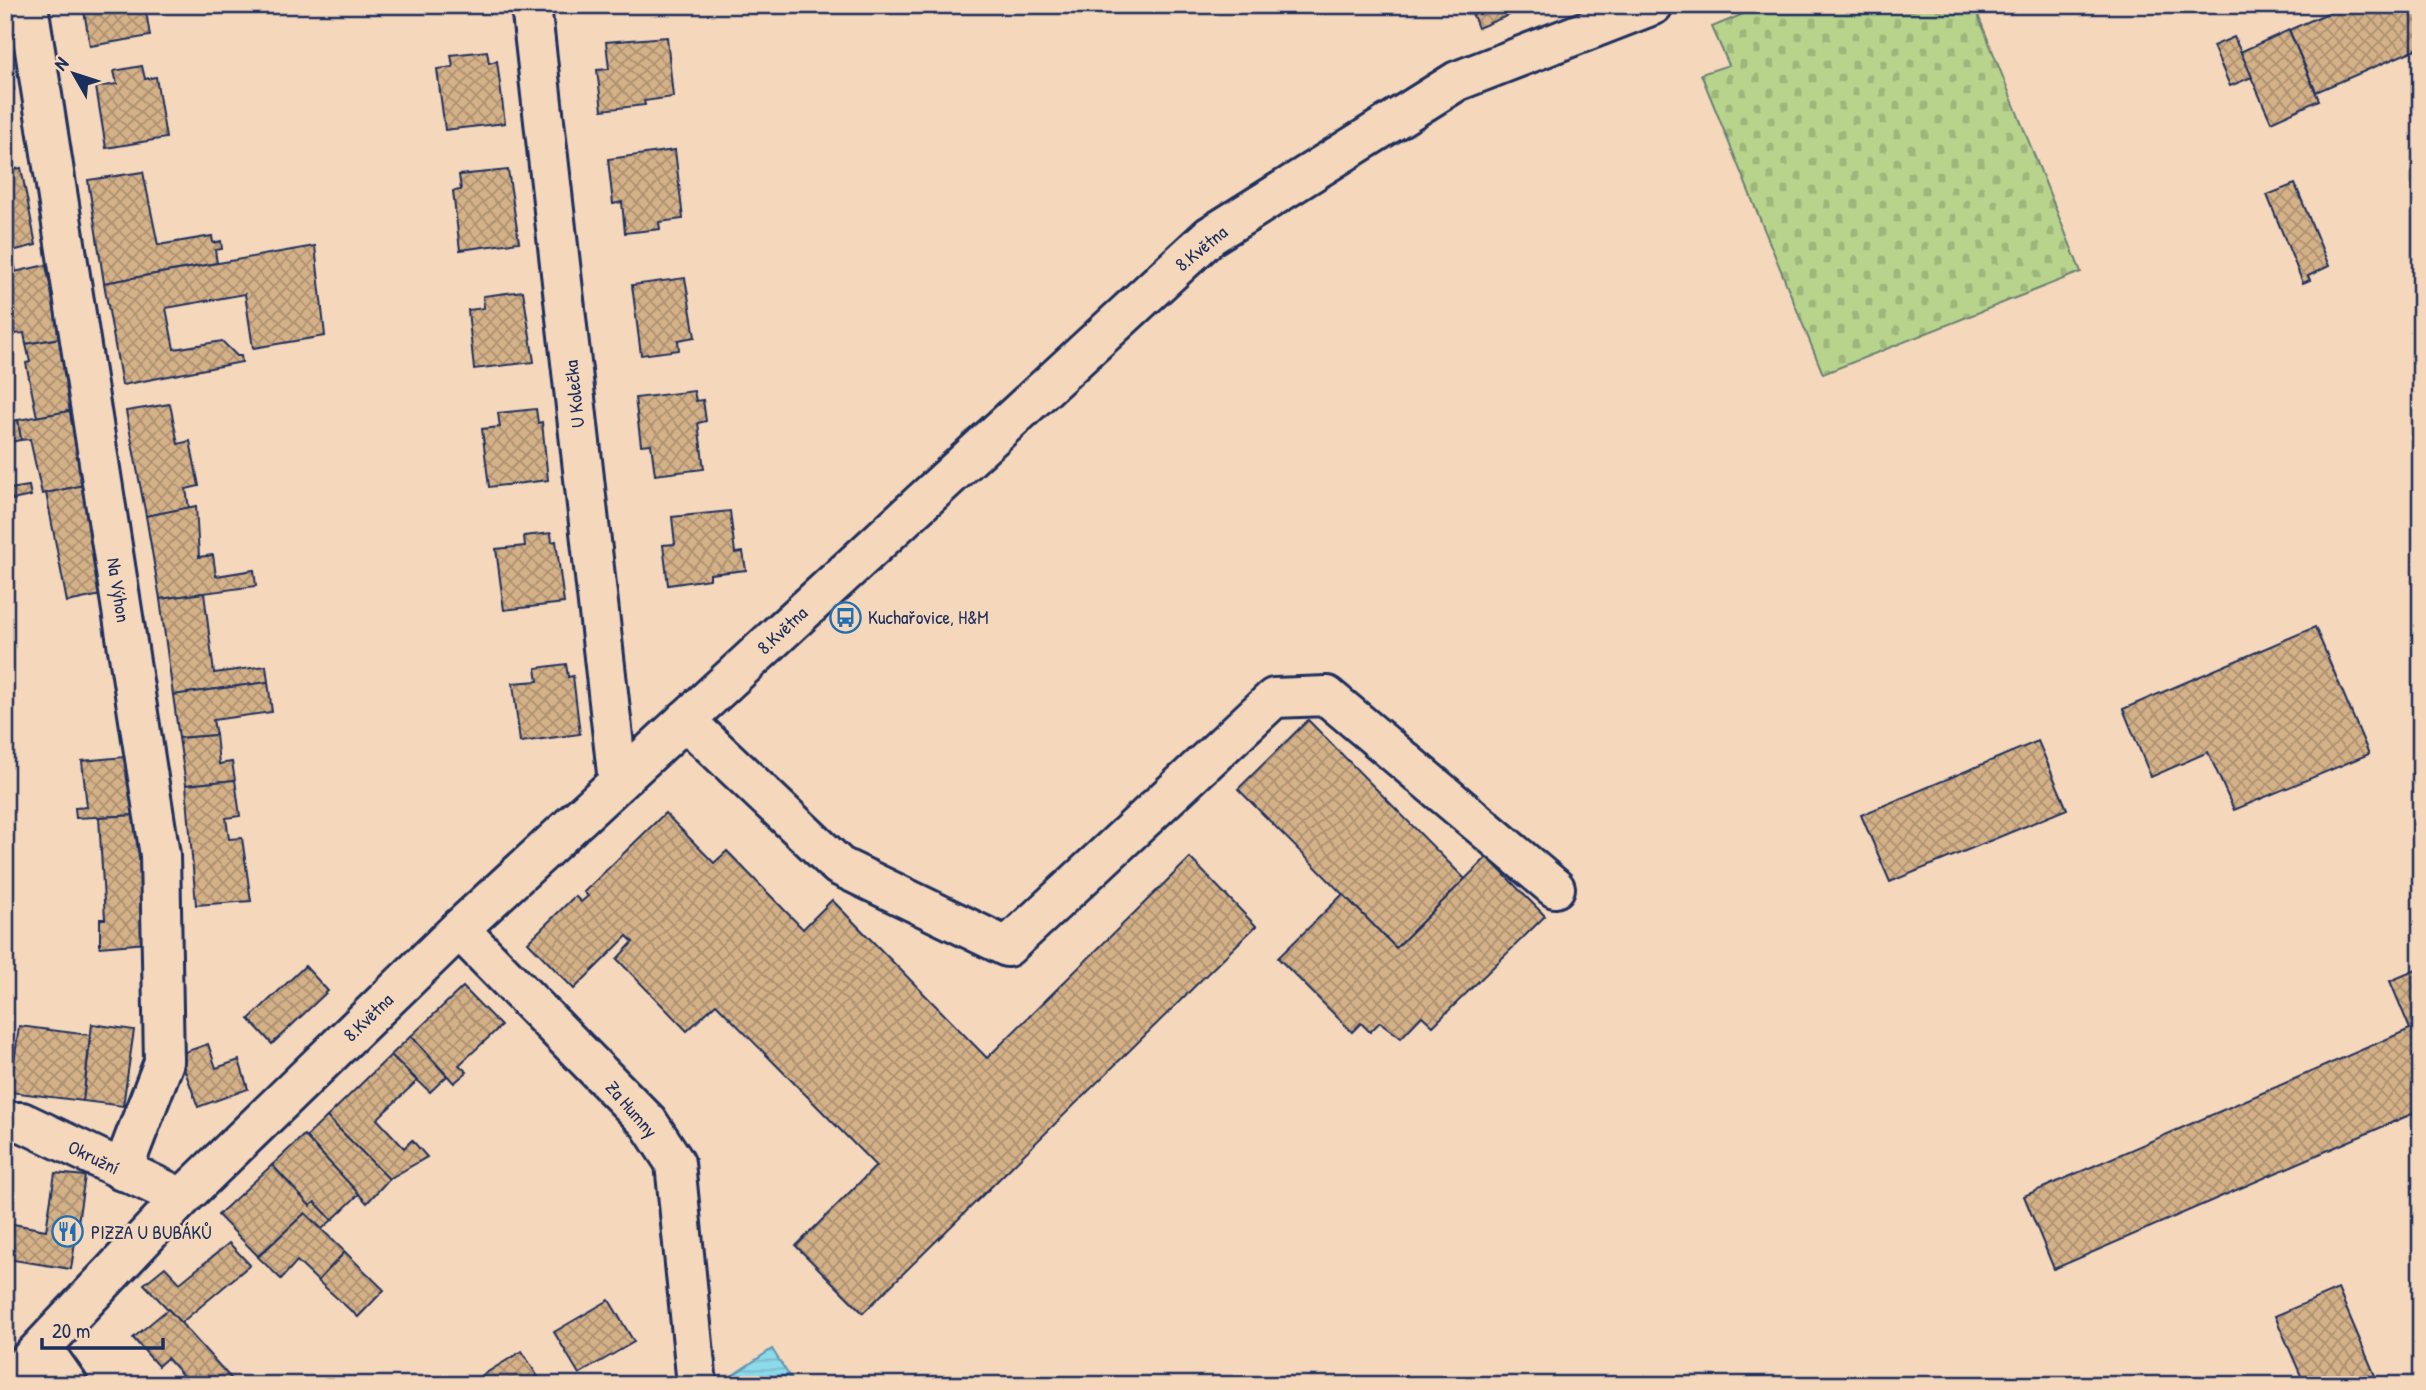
<svg xmlns="http://www.w3.org/2000/svg" width="2426" height="1390" viewBox="0 0 2426 1390" font-family="'Patrick Hand',sans-serif">
<defs>
<pattern id="cemetery-stones" width="16" height="16" patternUnits="userSpaceOnUse" patternTransform="scale(1.75)"><rect width="16" height="16" fill="#b8d48c"/><path d="M2 7V4a2 2 0 0 1 4 0v3zM10 15v-3a2 2 0 0 1 4 0v3z" fill="#9eb67b"/></pattern>
<pattern id="water-rules" width="6" height="5" patternUnits="userSpaceOnUse" patternTransform="scale(1.75)"><rect width="6" height="5" fill="#8cdaea"/><path d="M0 2.5h6" fill="none" stroke="#78bbcb"/></pattern>
<pattern id="building-cross-hatch" width="8" height="8" patternUnits="userSpaceOnUse" patternTransform="scale(1.75)"><rect width="8" height="8" fill="#d5b187"/><path d="M0 0l8 8M0 8l8-8" fill="none" stroke="#ac9072"/></pattern>
</defs>
<rect width="100%" height="100%" fill="#f5d7bb"/>
<filter id="ink" filterUnits="userSpaceOnUse"><feTurbulence type="fractalNoise" baseFrequency=".0143" numOctaves="2"/><feDisplacementMap in="SourceGraphic" scale="14" xChannelSelector="R" yChannelSelector="G"/><feConvolveMatrix kernelMatrix="1 2 1 2 8 2 1 2 1" color-interpolation-filters="sRGB"/></filter>
<g filter="url(#ink)">
<!-- cemetery -->
<polygon fill="url(#cemetery-stones)" stroke="#6a8275" stroke-width="2" points="1765,5 1974,5 2081,272 1823,374 1701,74 1729,65 1712,27"/>
<!-- water -->
<polygon fill="url(#water-rules)" stroke="#5f96b2" stroke-width="2" points="772,1349 795,1385 731,1385 727,1379"/>
<!-- building -->
<g fill="url(#building-cross-hatch)" stroke="#1b2f5e" stroke-width="2">
<polygon points="83,5 145,5 150,36 90,46"/>
<polygon points="1469,5 1533,5 1478,28"/>
<polygon points="2346,5 2421,5 2421,47 2316,92 2289,30"/>
<polygon points="2289,30 2319,100 2271,122 2240,52"/>
<polygon points="5,37 14,90 5,92"/>
<polygon points="667,37 673,97 644,101 645,105 602,110 597,70 609,69 606,42"/>
<polygon points="2234,37 2252,77 2230,86 2213,46"/>
<polygon points="487,51 489,63 497,61 505,123 445,130 437,69 453,67 451,55"/>
<polygon points="142,66 145,79 156,77 166,138 106,148 96,87 117,84 114,71"/>
<polygon points="675,150 683,219 659,222 660,229 625,233 622,202 613,204 608,159"/>
<polygon points="21,168 36,245 12,251 16,272 5,274 5,171"/>
<polygon points="508,170 519,242 460,250 453,191 461,190 459,175"/>
<polygon points="143,172 158,245 212,236 213,243 221,241 222,249 215,250 217,263 104,283 88,180"/>
<polygon points="2295,184 2329,266 2308,276 2310,280 2303,283 2267,195"/>
<polygon points="315,246 325,336 253,348 245,294 166,308 174,349 222,341 237,356 241,356 242,362 122,385 104,283"/>
<polygon points="46,265 61,338 26,344 24,333 15,334 10,303 5,303 5,274"/>
<polygon points="685,278 695,337 678,340 679,350 641,355 632,285"/>
<polygon points="523,291 534,362 474,369 468,310 484,308 483,296"/>
<polygon points="61,338 75,410 37,417 26,363 30,362 26,344"/>
<polygon points="694,391 696,401 703,400 706,421 698,423 704,469 655,475 651,444 641,445 635,398"/>
<polygon points="170,404 178,444 190,441 199,486 186,489 189,508 146,516 126,411"/>
<polygon points="536,409 538,423 542,422 548,480 489,487 482,429 500,427 498,413"/>
<polygon points="75,410 89,484 42,494 30,439 21,440 18,420"/>
<polygon points="18,420 21,440 5,443 5,422"/>
<polygon points="89,484 111,593 67,602 46,493"/>
<polygon points="29,486 31,496 12,500 10,489"/>
<polygon points="196,506 199,557 213,555 216,576 254,570 256,586 160,599 146,516"/>
<polygon points="730,511 735,553 743,552 746,570 710,574 710,579 668,585 663,545 675,544 672,517"/>
<polygon points="551,533 552,542 556,541 564,603 504,610 496,549 525,546 524,536"/>
<polygon points="204,593 214,673 266,666 268,682 173,695 160,599"/>
<polygon points="2315,627 2369,754 2234,810 2208,752 2151,777 2123,709"/>
<polygon points="566,664 568,677 573,676 580,734 520,742 513,683 538,681 536,668"/>
<polygon points="268,682 272,712 213,720 216,735 179,738 173,695"/>
<polygon points="1308,720 1465,879 1396,948 1238,789"/>
<polygon points="216,735 219,764 232,762 235,780 186,785 179,738"/>
<polygon points="2038,741 2067,809 1890,882 1861,815"/>
<polygon points="135,756 138,815 76,818 75,808 87,807 82,761"/>
<polygon points="235,780 240,816 226,818 229,839 242,838 251,901 196,905 186,785"/>
<polygon points="665,813 714,863 727,851 803,929 832,900 987,1058 1190,858 1256,926 863,1313 796,1246 876,1166 716,1004 687,1031 617,959 633,942 627,936 574,989 528,942 575,896 581,902 588,896 584,892"/>
<polygon points="138,815 147,943 100,947 100,919 105,919 99,817"/>
<polygon points="1487,857 1545,916 1433,1026 1422,1016 1401,1038 1380,1022 1370,1032 1361,1023 1352,1032 1278,958 1343,894 1396,948"/>
<polygon points="305,966 328,991 272,1044 249,1019"/>
<polygon points="2421,968 2421,1110 2054,1269 2024,1196 2410,1029 2390,981"/>
<polygon points="463,987 501,1026 459,1065 467,1072 454,1083 411,1036"/>
<polygon points="92,1024 134,1030 123,1106 83,1101"/>
<polygon points="19,1026 90,1035 83,1101 10,1092"/>
<polygon points="411,1036 447,1076 430,1092 391,1055"/>
<polygon points="208,1044 216,1068 239,1060 248,1089 198,1107 179,1054"/>
<polygon points="391,1055 417,1081 377,1119 404,1148 412,1140 427,1157 389,1179 327,1117"/>
<polygon points="327,1117 389,1179 367,1203 306,1137"/>
<polygon points="304,1135 359,1194 332,1220 315,1202 310,1206 272,1165"/>
<polygon points="272,1165 310,1206 315,1202 332,1220 322,1229 305,1213 258,1256 218,1215"/>
<polygon points="55,1173 85,1176 71,1269 7,1259 13,1224 46,1230"/>
<polygon points="305,1213 345,1252 318,1281 297,1261 281,1279 258,1257"/>
<polygon points="229,1243 250,1265 181,1323 144,1284 165,1267 180,1283"/>
<polygon points="345,1252 384,1290 358,1317 318,1281"/>
<polygon points="2338,1289 2379,1385 2305,1385 2275,1316"/>
<polygon points="609,1300 634,1342 579,1374 554,1332"/>
<polygon points="168,1309 181,1323 237,1385 191,1385 167,1358 158,1366 133,1338"/>
<polygon points="522,1351 543,1385 468,1385 468,1384"/>
</g>
<g fill="none" stroke-linecap="round" stroke-linejoin="round">
<defs>
<g id="minor">
<polyline points="28,5 160,855 164,1062 122,1171"/>
<polyline points="531,5 618,782"/>
<polyline points="685,720 839,866 1007,947 1274,698 1327,696 1555,888"/>
<polyline points="459,929 648,1122 675,1163 697,1385"/>
<polyline points="5,1122 22,1122 182,1198"/>
<polyline points="42,1348 68,1385"/>
</g>
<polyline id="major" points="6,1385 182,1198 459,929 1210,236 1457,81 1653,5"/>
</defs>
<!-- minor casing -->
<use href="#minor" stroke="#1b2f5e" stroke-width="44"/>
<!-- major casing -->
<use href="#major" stroke="#1b2f5e" stroke-width="44"/>
<!-- minor -->
<use href="#minor" stroke="#f5d7bb" stroke-width="38"/>
<!-- major -->
<use href="#major" stroke="#f5d7bb" stroke-width="38"/>
</g>
</g>
<!-- icons -->
<defs>
<symbol id="bus-ring" viewBox="-11 -11 22 22"><circle r="9.5" fill="#f5d7bb" stroke="#1f6fb2" stroke-width="1.5"/><path d="M-5-6H5V4H4V6H2V4H-2V6H-4V4H-5ZM-3.5-4V0h7V-4ZM-3.5 1.2v1.5H-2V1.2ZM2 1.2v1.5H3.5V1.2Z" fill="#1f6fb2"/></symbol>
<symbol id="restaurant-ring" viewBox="-11 -11 22 22"><circle r="9.5" fill="#f5d7bb" stroke="#1f6fb2" stroke-width="1.5"/><path d="M-5-6h1v4h1v-4h1v4h1v-4h1v5L-1.5 .5V6h-2V.5L-5-1ZM5-6V6H3V1.5H1.5Q1.5-4 5-6Z" fill="#1f6fb2"/></symbol>
</defs>
<g fill-rule="evenodd">
<use href="#bus-ring" x="828" y="600" width="35" height="35"/>
<use href="#restaurant-ring" x="50" y="1214" width="35" height="35"/>
</g>
<g text-anchor="middle" stroke-width="5" stroke-linejoin="round" paint-order="stroke">
<!-- street labels -->
<g font-size="19" fill="#1b2f5e" stroke="#f5d7bb">
<text transform="translate(1201 248) rotate(-39)" y="7">8.Května</text>
<text transform="translate(574 394) rotate(-96)" y="7">U Kolečka</text>
<text transform="translate(119 590) rotate(81)" y="7">Na Výhon</text>
<text transform="translate(782 630) rotate(-43)" y="7">8.Května</text>
<text transform="translate(368 1017) rotate(-44)" y="7">8.Května</text>
<text transform="translate(632 1109) rotate(49)" y="7">Za Humny</text>
<text transform="translate(94 1157) rotate(26)" y="7">Okružní</text>
</g>
<!-- poi labels -->
<g font-size="19" fill="#1b2f5e" stroke="#f5d7bb" text-anchor="start">
<text x="868" y="624">Kuchařovice, H&amp;M</text>
<text x="91" y="1239">PIZZA U BUBÁKŮ</text>
</g>
</g>
<!-- margin -->
<rect width="2426" height="1390" fill="none" stroke="#f5d7bb" stroke-width="28"/>
<rect x="14" y="14" width="2398" height="1362" fill="none" stroke="#1b2f5e" stroke-width="2.5" filter="url(#ink)"/>
<!-- north arrow -->
<g transform="translate(74 74) rotate(309)" stroke="#f5d7bb" stroke-width="5" paint-order="stroke">
<path d="M0-5L12 26L0 18L-12 26Z" fill="#1b2f5e"/>
<text y="-10" font-size="19" font-weight="bold" text-anchor="middle" fill="#1b2f5e">N</text>
</g>
<!-- scale -->
<path d="M42 1338v10h121v-10" fill="none" stroke="#1b2f5e" stroke-width="3.5"/>
<text x="52" y="1338" font-size="21" fill="#1b2f5e" stroke="#f5d7bb" stroke-width="5" paint-order="stroke">20 m</text>
</svg>
